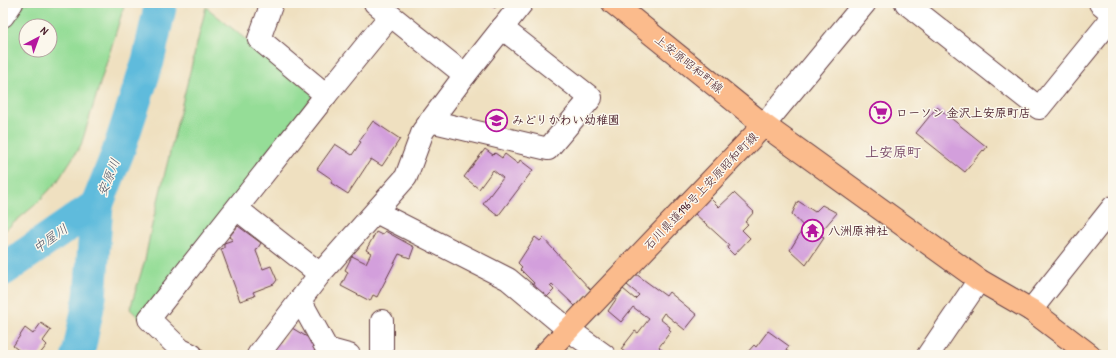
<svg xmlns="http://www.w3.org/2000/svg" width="1116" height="358" viewBox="0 0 1116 358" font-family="'Patrick Hand','Klee One',sans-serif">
<rect width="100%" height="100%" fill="#fbf7ec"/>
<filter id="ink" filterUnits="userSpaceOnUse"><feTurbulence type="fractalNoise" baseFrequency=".025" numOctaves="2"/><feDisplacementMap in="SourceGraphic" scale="8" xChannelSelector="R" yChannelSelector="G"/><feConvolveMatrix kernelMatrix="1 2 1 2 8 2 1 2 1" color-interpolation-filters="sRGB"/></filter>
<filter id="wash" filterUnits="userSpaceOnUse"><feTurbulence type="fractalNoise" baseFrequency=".012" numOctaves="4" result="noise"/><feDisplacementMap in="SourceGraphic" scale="16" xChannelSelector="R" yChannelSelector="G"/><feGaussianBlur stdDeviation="0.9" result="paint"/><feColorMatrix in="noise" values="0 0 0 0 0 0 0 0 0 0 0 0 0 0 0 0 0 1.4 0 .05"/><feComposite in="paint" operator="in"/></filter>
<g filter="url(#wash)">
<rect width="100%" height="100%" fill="#efe0c0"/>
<!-- green -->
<g fill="#95dd97" stroke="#707e61" fill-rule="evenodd">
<path d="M24,3H125L81,145L57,182L35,205L3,232V34ZM26,26H50V50H26Z"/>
<polygon points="206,7 314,95 140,319 130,309 145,260 151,229"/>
</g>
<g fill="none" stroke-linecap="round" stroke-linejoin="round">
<!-- river -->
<g stroke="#5ebbdc" stroke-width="33">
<polyline points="3,270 97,205"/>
<polyline points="78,355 90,297 97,205 118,152 148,61 161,3"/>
</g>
</g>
<g id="blocks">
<!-- building -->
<g fill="#d39fdc">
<polygon points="488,3 499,3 495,8"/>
<polygon points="937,107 987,147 984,151 983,150 965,172 916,133"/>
<polygon points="373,121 400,139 382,166 371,159 348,194 331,183 333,180 317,169 335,144 352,155 361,142 359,141"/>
<polygon points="485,149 493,155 495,153 502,158 505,154 518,164 520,160 533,170 498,216 483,204 503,178 493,170 479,189 464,177"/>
<polygon points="734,193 754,212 745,222 748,224 742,230 750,238 734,255 727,248 729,245 694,213 709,197 719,207"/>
<polygon points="798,201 815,212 822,205 837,213 819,234 824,238 806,265 790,250 804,227 792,214"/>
<polygon points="238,226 261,243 256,251 263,269 271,266 277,280 274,284 253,292 255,296 240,301 221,249 224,248 224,243 233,240 229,237"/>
<polygon points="385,231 414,247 410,258 399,254 377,297 373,295 370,301 341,286 348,272 345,270 352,256 366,263 371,253 366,250 376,232 382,235"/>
<polygon points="535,237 540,241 543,238 591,290 575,306 552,284 550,286 554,290 545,299 532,286 534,283 520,269 522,267 518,263"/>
<polygon points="636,274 666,296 669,292 697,315 685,330 664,313 660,319 670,327 669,329 671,331 659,347 664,352 661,355 628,355 621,349 635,331 638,333 649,319 633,307 621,322 608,311 623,289 635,299 639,295 627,285"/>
<polygon points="41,323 51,330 43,341 47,345 39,355 25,355 13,346 25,328 33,334"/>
<polygon points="292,328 319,344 312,355 265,355 275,341 281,344"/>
<polygon points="768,331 789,346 786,350 792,355 745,355 754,345 756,347"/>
</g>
</g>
</g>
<g filter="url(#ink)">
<use href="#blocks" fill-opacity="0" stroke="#633c41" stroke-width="1"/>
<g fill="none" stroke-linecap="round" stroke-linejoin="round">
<defs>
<g id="minor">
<polyline points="375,3 465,75 522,3"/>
<polyline points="906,3 1039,108 1113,17"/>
<polyline points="1100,3 1113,14"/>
<polyline points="3,16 12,3"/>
<polyline points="326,95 390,16"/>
<polyline points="430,121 548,149 591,98 502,28"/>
<polyline points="764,125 865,3"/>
<polyline points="237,209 320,274"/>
<polyline points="376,212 508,279 569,330 604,355"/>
<polyline points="300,300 327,349 349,355"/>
<polyline points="1031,310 1113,207"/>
<polyline points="192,355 181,350 149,319 326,95 259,39 272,3"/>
<polyline points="258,355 320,274 406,177 423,131 465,75"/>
<polyline points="382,355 382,321"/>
<polyline points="928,355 979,280"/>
</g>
<g id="major">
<polyline points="613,3 764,125"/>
<polyline points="544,355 764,125 979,280 1031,310 1090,355"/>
</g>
</defs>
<!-- minor casing -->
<use href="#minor" stroke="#633c41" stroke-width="24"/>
<!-- major casing -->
<use href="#major" stroke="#633c41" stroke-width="24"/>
<!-- minor -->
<use href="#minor" stroke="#fff" stroke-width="22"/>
<!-- major -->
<use href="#major" stroke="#fbbb8c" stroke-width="22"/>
</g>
</g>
<!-- icons -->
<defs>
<symbol id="supermarket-ring" viewBox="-11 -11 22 22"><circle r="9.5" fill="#fbf7ec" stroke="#b5179e" stroke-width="1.5"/><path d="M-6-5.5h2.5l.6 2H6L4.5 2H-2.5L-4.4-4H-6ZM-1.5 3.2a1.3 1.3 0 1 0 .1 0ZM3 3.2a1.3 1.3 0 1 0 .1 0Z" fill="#b5179e"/></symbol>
<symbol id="school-ring" viewBox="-11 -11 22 22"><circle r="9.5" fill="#fbf7ec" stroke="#b5179e" stroke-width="1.5"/><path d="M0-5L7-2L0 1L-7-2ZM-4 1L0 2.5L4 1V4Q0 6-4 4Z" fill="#b5179e"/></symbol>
<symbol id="temple-ring" viewBox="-11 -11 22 22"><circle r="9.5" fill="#fbf7ec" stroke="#b5179e" stroke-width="1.5"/><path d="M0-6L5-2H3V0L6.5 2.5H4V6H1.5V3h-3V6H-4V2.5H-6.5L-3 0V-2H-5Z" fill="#b5179e"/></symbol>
</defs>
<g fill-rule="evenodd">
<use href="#supermarket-ring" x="868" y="100" width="25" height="25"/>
<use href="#school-ring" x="484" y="108" width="25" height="25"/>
<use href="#temple-ring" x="800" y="218" width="25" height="25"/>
</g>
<g text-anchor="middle" stroke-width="3" stroke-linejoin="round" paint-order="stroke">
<!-- street labels -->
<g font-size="12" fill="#4a1f2b" stroke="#fbf7ec">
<text transform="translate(689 64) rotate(39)" y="4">上安原昭和町線</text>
<text transform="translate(701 191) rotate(-46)" y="4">石川県道196号上安原昭和町線</text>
</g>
<!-- poi labels -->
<g font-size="12" font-weight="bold" fill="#4a1f2b" stroke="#fbf7ec" text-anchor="start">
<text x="896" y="117">ローソン 金沢上安原町店</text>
<text x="512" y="124">みどりかわい幼稚園</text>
<text x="828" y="235">八洲原神社</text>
</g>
<!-- water labels -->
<g font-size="13" font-style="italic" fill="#515669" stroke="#fbf7ec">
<text transform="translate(108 177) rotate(-68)" y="5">安原川</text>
<text transform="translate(50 238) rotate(-35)" y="5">中屋川</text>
</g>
<!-- quarter labels -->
<g font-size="14" font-weight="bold" fill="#7a4c69" stroke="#fbf7ec">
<text x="893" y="157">上安原町</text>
</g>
</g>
<!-- margin -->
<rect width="1116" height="358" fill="none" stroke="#fbf7ec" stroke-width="16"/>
<!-- north arrow -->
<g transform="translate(38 38) rotate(41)"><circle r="19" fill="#fbf7ec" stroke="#b4a19f"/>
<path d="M0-3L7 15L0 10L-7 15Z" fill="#b5179e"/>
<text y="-6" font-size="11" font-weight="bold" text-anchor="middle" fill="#4a1f2b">N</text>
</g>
</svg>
